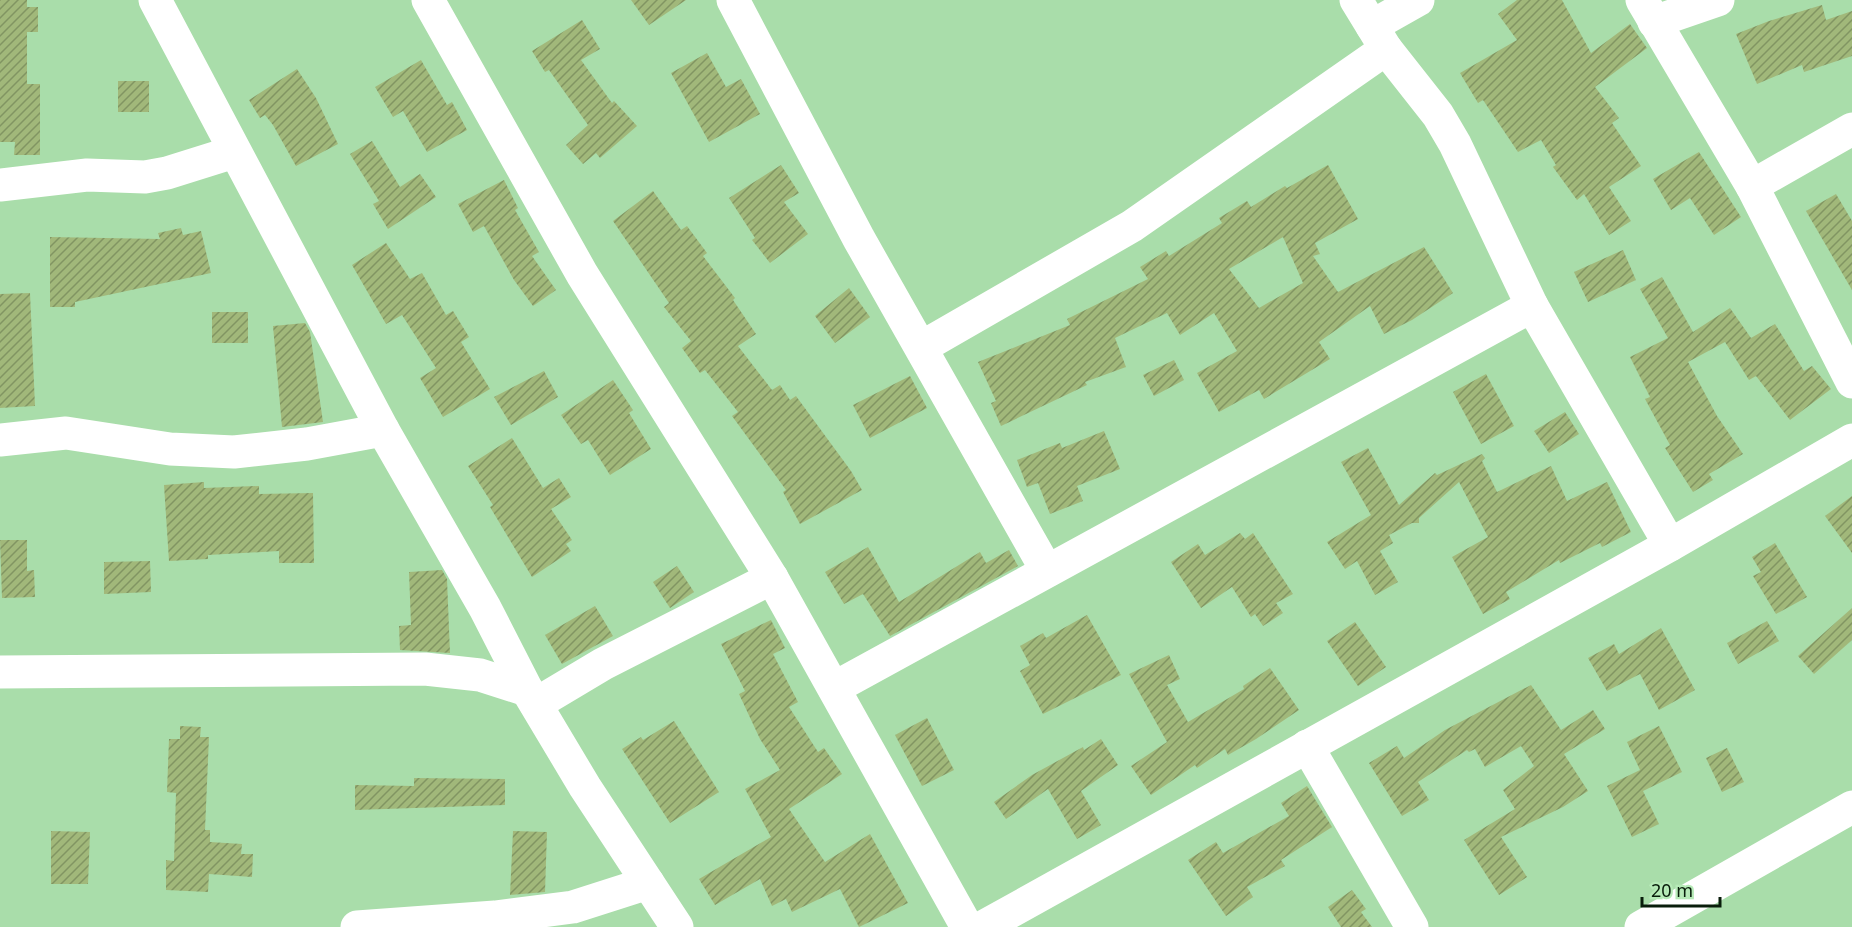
<svg xmlns="http://www.w3.org/2000/svg" width="1852" height="927" viewBox="0 0 1852 927" font-family="'Noto Sans',sans-serif">
<defs>
<pattern id="building-hatch" width="6" height="6" patternUnits="userSpaceOnUse" patternTransform="scale(1.5)"><rect width="6" height="6" fill="#a1b87a"/><path d="M-1 1l2-2M0 6l6-6M5 7l2-2" fill="none" stroke="#819562"/></pattern>
</defs>
<rect width="100%" height="100%" fill="#a9ddaa"/>
<!-- building -->
<g fill="url(#building-hatch)" fill-rule="evenodd">
<polygon points="0,0 27,0 27,7 38,7 38,32 27,32 27,84 40,84 40,155 14,155 15,142 0,142"/>
<polygon points="631,0 686,0 649,25"/>
<polygon points="1517,0 1562,0 1591,53 1630,24 1647,48 1595,87 1619,118 1612,123 1641,166 1609,187 1631,221 1609,235 1584,194 1577,200 1553,167 1556,165 1541,140 1518,152 1483,100 1478,103 1460,73 1517,40 1498,14"/>
<polygon points="1822,5 1826,20 1852,11 1852,56 1804,72 1802,65 1757,84 1736,34 1769,21"/>
<polygon points="582,20 600,49 581,60 612,103 614,101 637,126 600,158 596,153 583,164 566,145 588,125 549,70 545,72 532,51"/>
<polygon points="707,53 726,87 741,79 760,114 709,142 671,73"/>
<polygon points="421,60 447,105 452,102 467,130 427,152 403,111 393,117 375,87"/>
<polygon points="297,69 316,98 338,144 296,166 273,125 265,115 260,118 249,100"/>
<rect x="118" y="81" width="31" height="31"/>
<polygon points="372,141 400,187 420,174 436,197 388,229 373,204 379,201 350,154"/>
<polygon points="1699,152 1741,217 1714,235 1690,198 1671,210 1653,179"/>
<polygon points="781,165 799,193 784,202 808,234 770,263 752,240 755,238 729,198"/>
<path d="M1328,165L1358,219L1315,243L1320,254L1313,256L1338,292L1424,247L1453,293L1412,320L1384,334L1370,306L1319,342L1330,359L1264,399L1259,390L1219,412L1197,373L1237,351L1214,313L1180,335L1167,313L1115,338L1126,367L1085,382L1087,385L1001,426L991,403L996,401L978,362L1070,325L1067,319L1148,279L1140,267L1166,251L1169,256L1222,223L1219,218L1247,201L1251,207L1285,186L1287,188ZM1283,237L1303,283L1259,308L1229,269Z"/>
<polygon points="504,180 518,208 515,210 539,252 532,256 556,290 533,306 514,280 484,226 473,232 458,204"/>
<polygon points="653,191 681,230 687,226 707,253 703,256 735,298 733,300 756,334 738,346 772,390 780,385 790,400 796,396 851,471 862,490 800,524 783,492 786,490 732,416 738,412 705,370 700,373 682,348 691,341 664,307 669,303 613,221"/>
<polygon points="1836,194 1852,221 1852,290 1806,211"/>
<polygon points="181,228 183,235 201,231 211,273 75,302 75,307 50,307 50,237 160,239 158,233"/>
<polygon points="386,243 410,279 422,273 446,315 453,311 469,337 461,342 490,389 443,417 420,378 436,368 402,315 386,324 352,265"/>
<polygon points="1623,250 1636,280 1588,302 1574,272"/>
<polygon points="1662,277 1693,332 1730,308 1751,338 1775,324 1804,371 1812,366 1831,389 1790,420 1756,376 1749,380 1725,342 1688,362 1717,416 1743,454 1709,474 1713,480 1693,492 1665,448 1670,445 1645,399 1650,397 1630,357 1668,338 1640,289"/>
<polygon points="849,288 870,317 835,343 815,316"/>
<polygon points="30,293 35,406 0,408 0,294"/>
<rect x="212" y="312" width="36" height="31"/>
<polygon points="305,323 310,332 323,422 282,427 273,326"/>
<polygon points="1174,360 1184,380 1154,396 1143,375"/>
<polygon points="544,371 558,397 511,425 494,397"/>
<polygon points="1486,374 1514,426 1481,444 1453,392"/>
<polygon points="910,376 927,408 870,438 853,405"/>
<polygon points="613,380 633,410 629,413 651,449 610,475 588,440 581,444 561,415"/>
<polygon points="1565,412 1579,434 1549,453 1534,431"/>
<polygon points="1104,431 1120,469 1077,486 1083,501 1050,514 1038,483 1027,487 1017,460 1060,443 1062,448"/>
<polygon points="512,438 543,488 559,478 571,497 551,509 572,540 566,544 571,551 532,577 490,507 493,505 468,466"/>
<polygon points="1368,448 1399,505 1435,473 1437,475 1482,454 1485,458 1482,461 1497,492 1551,466 1567,501 1607,482 1631,532 1602,547 1600,543 1560,563 1559,560 1506,592 1510,599 1483,614 1452,557 1488,537 1459,482 1419,518 1419,523 1412,523 1389,535 1393,543 1380,551 1398,582 1375,595 1357,561 1345,569 1327,542 1371,515 1341,462"/>
<polygon points="204,482 204,488 259,486 259,494 313,493 314,563 279,563 279,551 208,555 208,559 169,561 164,485"/>
<polygon points="1852,496 1852,553 1825,516"/>
<polygon points="1240,533 1245,539 1253,533 1293,594 1276,603 1283,613 1263,626 1255,614 1251,617 1232,587 1201,608 1171,562 1198,544 1205,555"/>
<polygon points="0,540 27,540 27,571 34,570 35,597 2,598"/>
<polygon points="1775,543 1807,597 1776,614 1753,576 1761,572 1752,557"/>
<polygon points="868,547 899,602 980,552 986,563 1009,550 1018,566 890,636 863,594 844,604 825,572"/>
<polygon points="150,561 151,592 104,594 104,562"/>
<polygon points="677,566 694,592 670,608 653,582"/>
<polygon points="442,570 447,579 450,653 400,650 399,626 411,625 409,572"/>
<polygon points="595,606 613,636 562,664 545,635"/>
<polygon points="1852,608 1852,640 1814,674 1798,656"/>
<polygon points="1087,615 1121,675 1043,714 1020,671 1030,665 1020,646 1043,633 1046,638"/>
<polygon points="771,620 785,648 773,654 798,702 789,707 818,752 824,748 842,774 789,809 825,862 870,834 908,903 859,927 840,889 792,912 786,899 772,906 760,879 715,905 699,879 771,837 745,789 780,770 760,739 739,694 745,691 721,644"/>
<polygon points="1767,621 1779,641 1738,664 1727,643"/>
<polygon points="1355,622 1386,667 1358,686 1327,641"/>
<polygon points="1661,628 1695,690 1659,710 1640,674 1607,691 1588,658 1614,644 1619,654"/>
<polygon points="1169,655 1180,679 1167,685 1188,722 1244,689 1243,686 1270,668 1299,710 1256,739 1228,755 1225,749 1197,768 1195,765 1151,795 1131,766 1167,742 1129,674"/>
<polygon points="1531,685 1561,730 1593,710 1605,729 1564,754 1588,791 1563,807 1501,837 1527,877 1499,895 1464,840 1515,809 1503,790 1534,766 1521,746 1485,767 1475,749 1469,752 1467,750 1418,782 1429,800 1402,816 1369,763 1397,746 1404,758 1445,730"/>
<polygon points="927,718 954,770 922,786 895,735"/>
<polygon points="674,721 719,792 670,823 622,749 641,737 643,740"/>
<polygon points="180,726 201,727 200,737 209,737 205,830 210,830 210,842 242,844 241,854 253,854 252,877 209,874 208,892 166,890 166,860 174,861 176,793 167,792 169,739 180,739"/>
<polygon points="1659,726 1682,772 1643,791 1659,824 1632,837 1607,786 1640,770 1627,742"/>
<polygon points="1101,739 1118,765 1081,791 1101,825 1077,839 1048,789 1006,819 994,802 1032,775 1083,747 1084,750"/>
<polygon points="1727,748 1744,782 1722,792 1706,758"/>
<polygon points="414,778 505,779 505,805 355,810 355,785 414,786"/>
<polygon points="1307,786 1332,827 1281,860 1285,866 1247,887 1253,897 1226,916 1188,860 1216,842 1223,853 1289,816 1281,803"/>
<polygon points="51,831 90,832 88,884 51,884"/>
<polygon points="513,831 547,832 545,892 510,895"/>
<polygon points="1352,890 1366,909 1361,912 1372,927 1341,927 1328,907"/>
</g>
<g fill="none" stroke-linecap="round" stroke-linejoin="round">
<!-- minor -->
<g stroke="#fff" stroke-width="33">
<polyline points="155,0 383,430 485,608 527,690 585,787 677,927"/>
<polyline points="428,0 582,274 772,578 967,927"/>
<polyline points="733,0 859,239 1047,571"/>
<polyline points="1356,0 1386,49 1438,115 1455,144 1532,306 1670,545"/>
<polyline points="1642,0 1752,186 1852,382"/>
<polyline points="1654,22 1718,0"/>
<polyline points="1372,26 1418,0"/>
<polyline points="0,185 87,175 145,177 167,173 234,152"/>
<polyline points="1752,186 1852,129"/>
<polyline points="922,347 1132,226 1386,49"/>
<polyline points="0,440 66,433 170,449 234,452 307,444 383,430"/>
<polyline points="0,672 425,669 480,675 527,690"/>
<polyline points="834,688 1532,306"/>
<polyline points="536,704 603,664 772,578"/>
<polyline points="1307,746 1412,927"/>
<polyline points="357,927 495,917 573,907 648,883"/>
<polyline points="983,927 1670,545 1852,440"/>
<polyline points="1641,927 1852,807"/>
</g>
</g>
<!-- scale -->
<path d="M1642 897v9h78v-9" fill="none" stroke="#091d0b" stroke-width="3"/>
<text x="1651" y="897" font-size="18" fill="#091d0b" stroke="#b6eab7" stroke-width="4.5" paint-order="stroke">20 m</text>
</svg>
